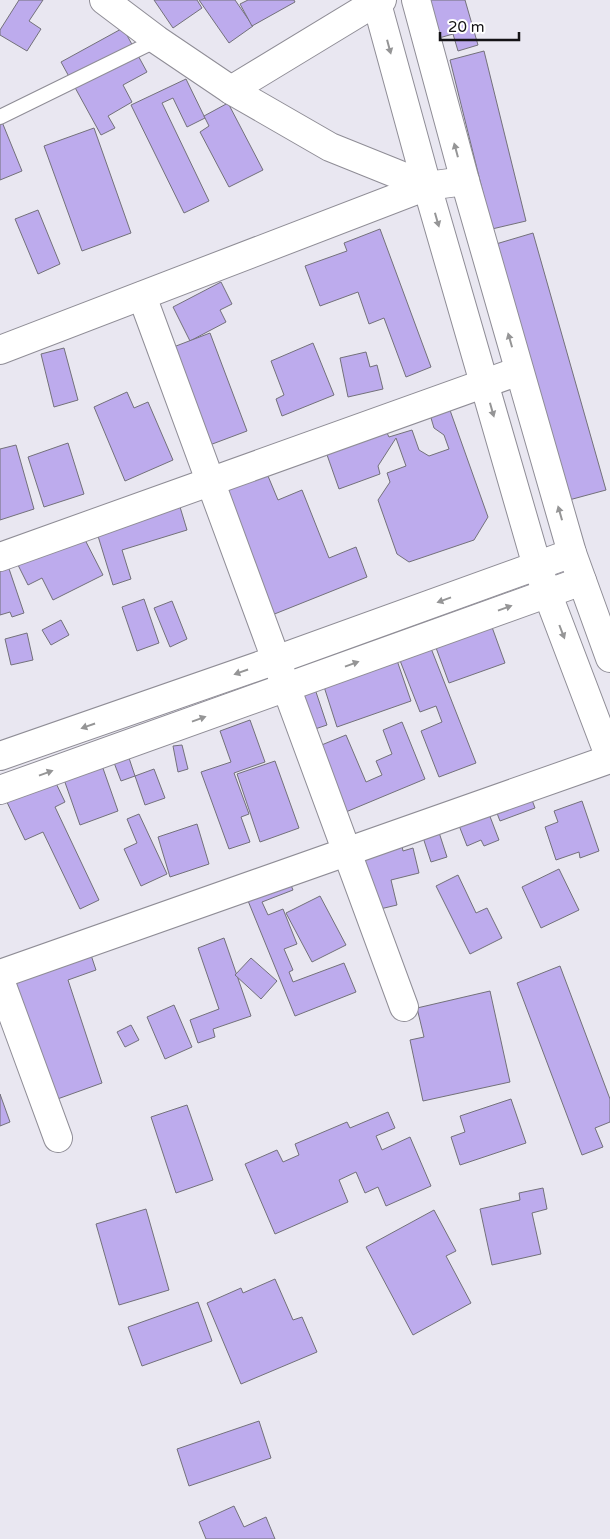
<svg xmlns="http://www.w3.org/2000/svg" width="610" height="1539" viewBox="0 0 610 1539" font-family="'Varela Round',sans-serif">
<rect width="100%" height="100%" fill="#e9e7f1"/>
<!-- building -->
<g fill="#bdabed" stroke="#73717a">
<polygon points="19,0 43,0 29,21 41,29 27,51 0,35 0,30"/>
<polygon points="154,0 197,0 202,8 173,28"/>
<polygon points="199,0 235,0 253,26 229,43"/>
<polygon points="248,0 294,0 295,2 252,26 240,4"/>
<polygon points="428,0 465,0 478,45 458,51 453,34 439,38"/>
<polygon points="123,28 147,72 123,85 132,102 108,116 115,128 101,135 61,62"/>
<polygon points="484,51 526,221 492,229 450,60"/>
<polygon points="186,79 205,118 187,127 173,98 162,103 209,201 184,213 131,105"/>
<polygon points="228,103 263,170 229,187 200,132 209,126 204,116"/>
<polygon points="0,117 22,171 0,180"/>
<polygon points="94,128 131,233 82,251 44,146"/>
<polygon points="38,210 60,264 38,274 15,219"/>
<polygon points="380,229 431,367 406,377 384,318 369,324 358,292 320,306 305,266 347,251 344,243"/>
<polygon points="533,233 606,490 569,500 496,244"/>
<polygon points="221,282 232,304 220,310 226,322 190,341 173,307"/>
<polygon points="210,333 247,431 199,449 163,351"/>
<polygon points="313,343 334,395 282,416 276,399 284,395 271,361"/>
<polygon points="64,348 78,400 54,407 41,354"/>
<polygon points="366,352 370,367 377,365 383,389 348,397 340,358"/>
<polygon points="127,392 134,408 148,402 173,460 125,481 94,407"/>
<polygon points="446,399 488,517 474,540 409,562 397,554 378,500 390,482 387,473 406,466 396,438 378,466 380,474 339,489 319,432 362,417 387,433 389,437 412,430 419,450 429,456 449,449 444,435 434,428 431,418 442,401"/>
<polygon points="68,443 84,494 44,507 28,457"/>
<polygon points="16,445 34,509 0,520 0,449"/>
<polygon points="263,464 278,500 302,490 329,558 356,547 367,577 257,621 204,488"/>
<polygon points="177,497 187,530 122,550 131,579 113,585 94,523"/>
<polygon points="81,532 103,575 53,600 42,578 28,585 11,551"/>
<polygon points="4,554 24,613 12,617 10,612 0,615 0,555"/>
<polygon points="144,599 159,643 137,651 122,607"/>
<polygon points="172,601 187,639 170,647 154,608"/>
<polygon points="484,605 505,663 449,683 428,626"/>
<polygon points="61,620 69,635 51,645 42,630"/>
<polygon points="27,633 33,660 11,665 5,639"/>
<polygon points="425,633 476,763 439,777 421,731 442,722 436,706 420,712 394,645"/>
<polygon points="391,643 411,701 337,727 318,668"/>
<polygon points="310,674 327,725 294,736 277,685"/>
<polygon points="250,720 265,762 234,773 249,814 241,817 250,842 229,849 201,772 231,762 220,731"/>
<polygon points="402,722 425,779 329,819 302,753 346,735 366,782 382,775 376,761 392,754 383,730"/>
<polygon points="182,745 188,769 178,772 173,746"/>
<polygon points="128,755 135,776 154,769 165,798 145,805 135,776 121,781 113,760"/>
<polygon points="99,757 118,811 80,825 61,771"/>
<polygon points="275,761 299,828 260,842 237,774"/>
<polygon points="53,777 65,802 55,807 99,900 80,909 43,832 25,840 5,798"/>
<polygon points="525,781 535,808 500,821 490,795"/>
<polygon points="481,793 499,840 484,846 481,840 467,846 451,805"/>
<polygon points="582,801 599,851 580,858 579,852 556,860 545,827 558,822 554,811"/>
<polygon points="139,814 167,874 141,886 124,849 137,843 127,819"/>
<polygon points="433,814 447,857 431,862 417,819"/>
<polygon points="197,824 209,864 170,877 158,837"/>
<polygon points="399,832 403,851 413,848 419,873 391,880 397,905 359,914 344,845"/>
<polygon points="559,869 579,910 541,928 522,887"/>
<polygon points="286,873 293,890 262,902 268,915 283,909 297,944 284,949 293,970 289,972 293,982 344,963 356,992 295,1016 244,891"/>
<polygon points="458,875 476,913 487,908 502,938 470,954 436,886"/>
<polygon points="320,896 346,945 312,962 286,913"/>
<polygon points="224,938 251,1016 213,1029 215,1037 198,1043 190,1020 219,1009 198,948"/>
<polygon points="88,946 96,970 68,980 102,1083 38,1106 8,973"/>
<polygon points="251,958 277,981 261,999 235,975"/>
<polygon points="560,966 610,1099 610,1122 595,1128 603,1147 582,1155 517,983"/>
<polygon points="490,991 510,1082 423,1101 410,1040 424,1037 417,1008"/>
<polygon points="174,1005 192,1047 165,1059 147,1017"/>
<polygon points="131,1025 139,1040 125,1047 117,1032"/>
<polygon points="0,1094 10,1122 0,1126"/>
<polygon points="511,1099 526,1143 460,1165 451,1137 465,1132 460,1116"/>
<polygon points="187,1105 213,1180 176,1193 151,1117"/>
<polygon points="388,1112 395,1128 376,1136 382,1150 410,1137 431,1186 386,1206 378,1187 365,1193 356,1172 339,1180 348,1202 275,1234 245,1164 277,1150 283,1162 299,1155 295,1144 347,1122 350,1128"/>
<polygon points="543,1188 547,1209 532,1213 541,1254 492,1265 480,1209 520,1200 519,1193"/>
<polygon points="146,1209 169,1290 119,1305 96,1224"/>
<polygon points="434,1210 456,1251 446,1256 471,1303 413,1335 366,1247"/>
<polygon points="275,1279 293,1320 302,1317 317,1352 241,1384 207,1303 241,1288 243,1293"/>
<polygon points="198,1302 212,1341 142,1366 128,1327"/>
<polygon points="259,1421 271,1458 189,1486 177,1449"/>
<polygon points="234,1506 244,1527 266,1517 275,1539 206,1539 199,1522"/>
</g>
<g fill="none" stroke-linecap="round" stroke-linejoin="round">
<defs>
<polyline id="lane" points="0,117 157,40"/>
<g id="street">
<polyline points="104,0 157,40 231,90 330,147 427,186"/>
<polyline points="231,90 376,2 382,0"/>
<polyline points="142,296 404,1007"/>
<polyline points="0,350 427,186 465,181"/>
<polyline points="0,557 519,371"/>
<polyline points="0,756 276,660 572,553"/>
<polyline points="0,790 582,581"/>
<polyline points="0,974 610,759"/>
<polyline points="0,980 58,1138"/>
</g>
<g id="secondary">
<polyline points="376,0 427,186 537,566 610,758"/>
<polyline points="416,0 465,181 572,553 610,658"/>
</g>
</defs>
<!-- lane casing -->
<use href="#lane" stroke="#8f8d96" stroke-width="16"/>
<!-- street casing -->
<use href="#street" stroke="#8f8d96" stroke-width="30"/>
<!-- secondary casing -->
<use href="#secondary" stroke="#8f8d96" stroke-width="30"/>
<!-- lane -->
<use href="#lane" stroke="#fff" stroke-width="14"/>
<!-- street -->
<use href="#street" stroke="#fff" stroke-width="28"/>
<!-- secondary -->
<use href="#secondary" stroke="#fff" stroke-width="28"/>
</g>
<!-- one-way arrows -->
<defs><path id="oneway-solid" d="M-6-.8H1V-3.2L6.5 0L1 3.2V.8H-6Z" transform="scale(1.25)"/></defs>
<g fill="#959596">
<use href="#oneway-solid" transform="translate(389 47) rotate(75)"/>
<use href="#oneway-solid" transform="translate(456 150) rotate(-105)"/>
<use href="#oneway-solid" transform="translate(437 220) rotate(74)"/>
<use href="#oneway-solid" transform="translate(510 340) rotate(-106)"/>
<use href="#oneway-solid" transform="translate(492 410) rotate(74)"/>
<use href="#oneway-solid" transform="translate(560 513) rotate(-106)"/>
<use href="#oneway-solid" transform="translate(444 600) rotate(160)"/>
<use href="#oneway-solid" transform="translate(505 608) rotate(-20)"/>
<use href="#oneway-solid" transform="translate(562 632) rotate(69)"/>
<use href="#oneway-solid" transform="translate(352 664) rotate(-20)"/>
<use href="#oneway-solid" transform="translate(241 672) rotate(161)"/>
<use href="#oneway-solid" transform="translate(199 719) rotate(-20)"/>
<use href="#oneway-solid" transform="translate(88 726) rotate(161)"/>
<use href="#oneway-solid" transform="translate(46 773) rotate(-20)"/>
</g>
<!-- scale -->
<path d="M440 32v8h79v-8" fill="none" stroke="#141316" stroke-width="2.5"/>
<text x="448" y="32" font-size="15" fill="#141316" stroke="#ffffff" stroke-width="4" paint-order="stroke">20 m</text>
</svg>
